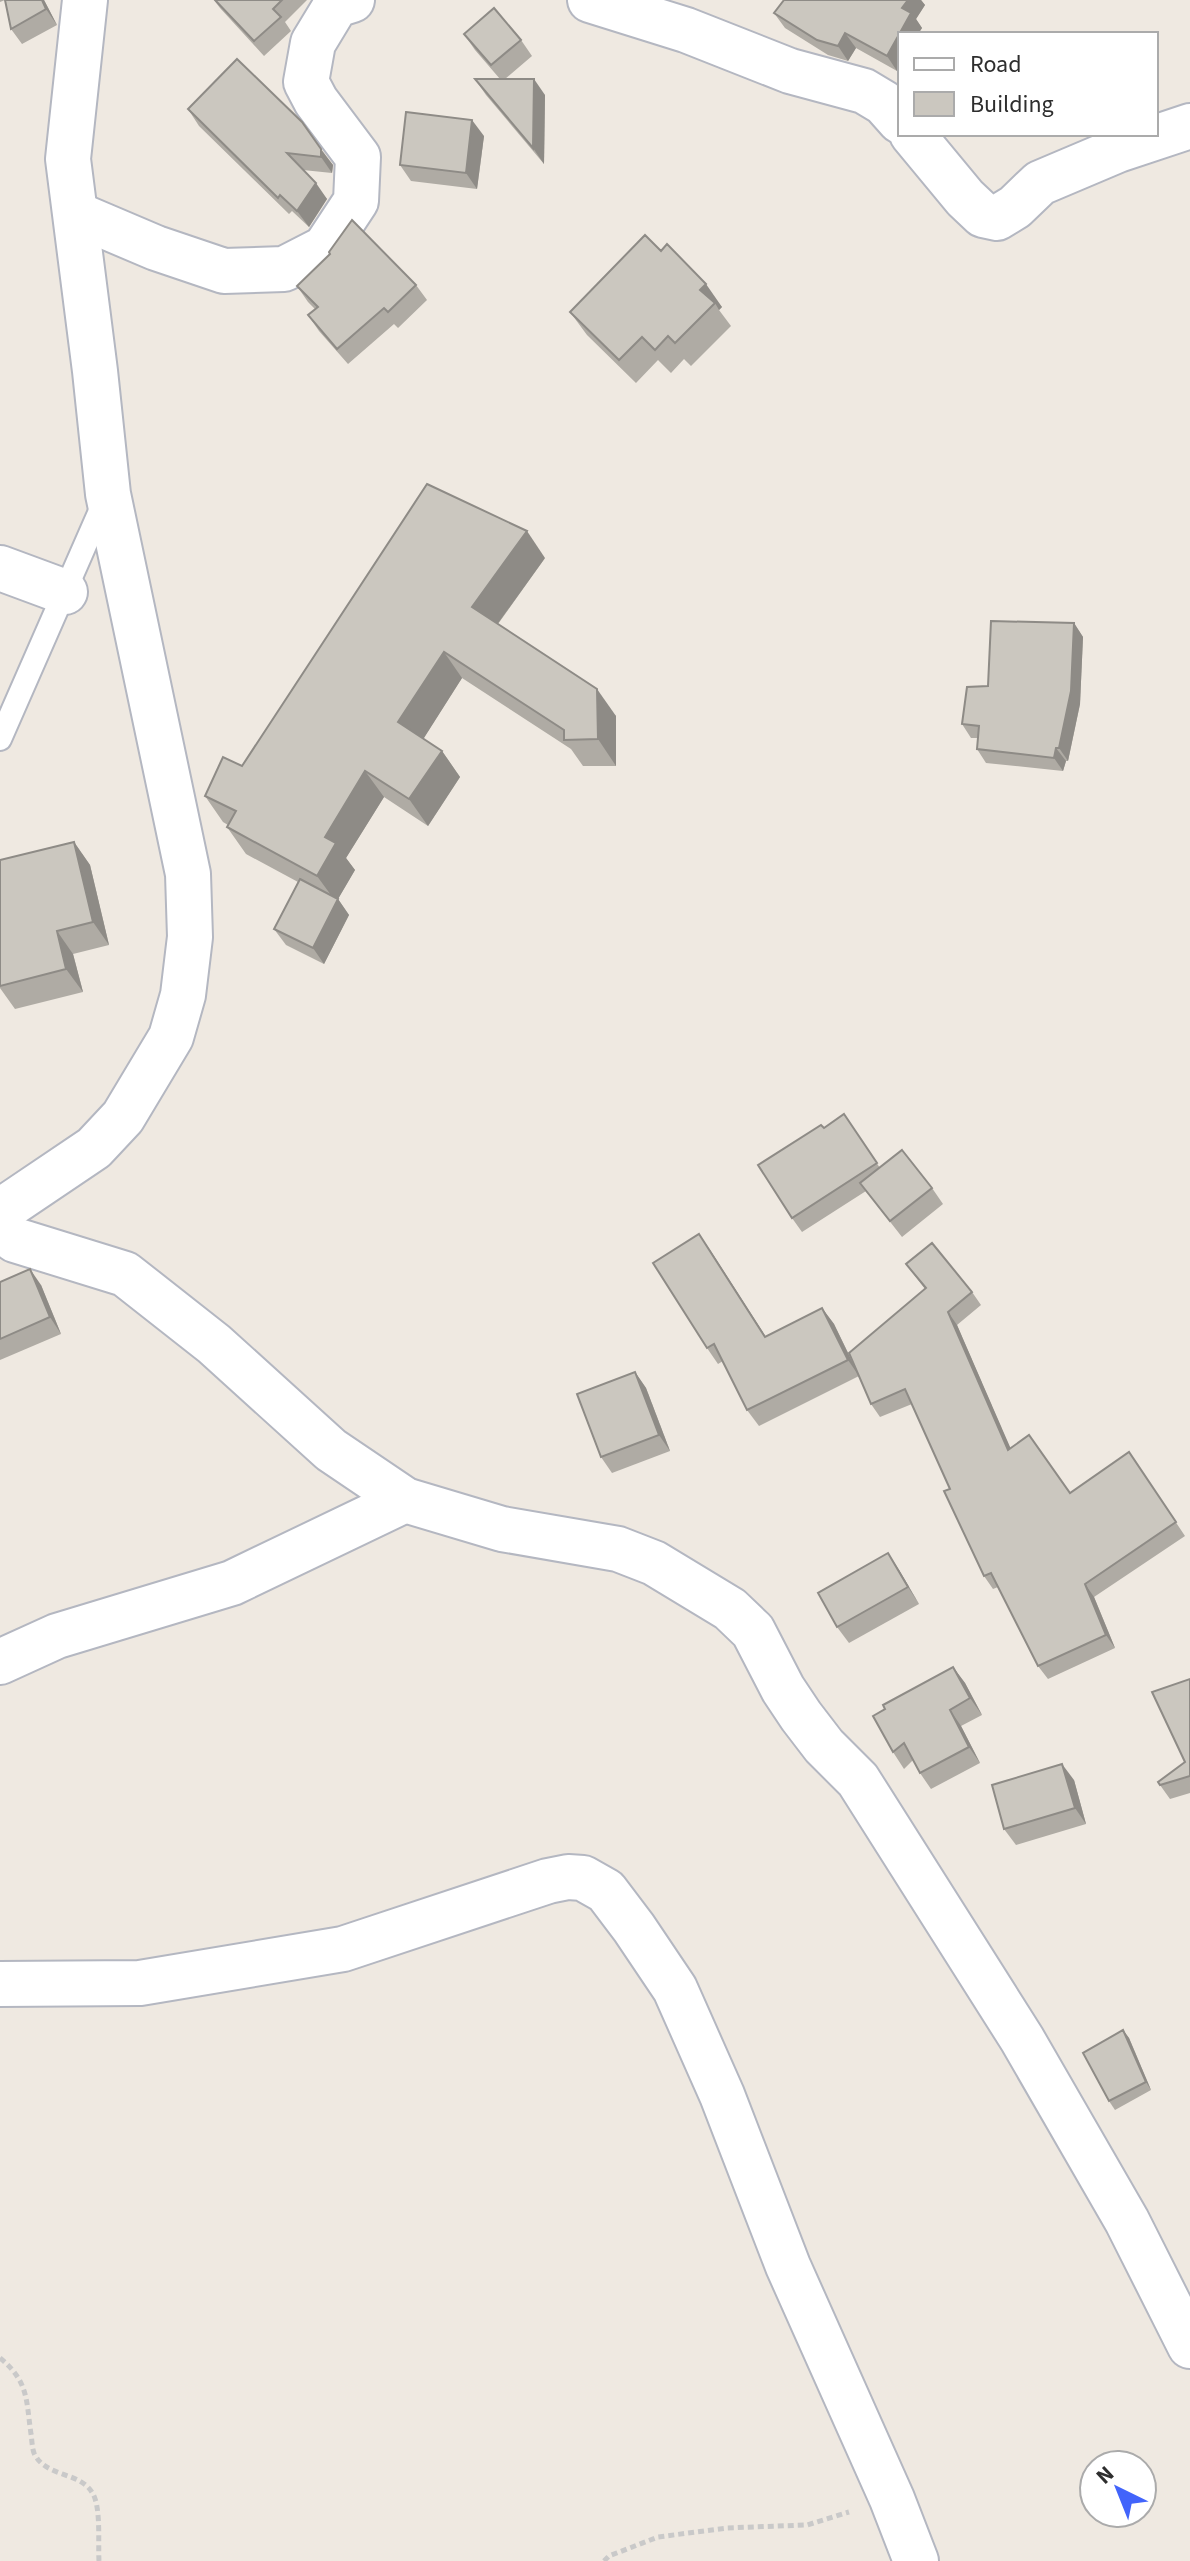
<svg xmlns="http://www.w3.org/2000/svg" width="1190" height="2561" viewBox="0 0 1190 2561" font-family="'Source Sans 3',sans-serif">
<rect width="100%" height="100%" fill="#efe9e1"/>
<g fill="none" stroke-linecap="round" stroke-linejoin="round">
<defs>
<polyline id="lane" points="0,739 104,502"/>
<g id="street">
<polyline points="590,0 686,30 790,71 864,91 884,103 900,121"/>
<polyline points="912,134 965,198 983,215 997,218 1015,207 1040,183 1118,150 1190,126"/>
<polyline points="76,214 156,248 224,271 284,269 325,248 356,201 358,157 316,101 306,82 313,43 336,5 352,0"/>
<polyline points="0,568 65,592"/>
<polyline points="0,1215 5,1208 94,1148 123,1117 171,1037 183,995 190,937 188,874 108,494 95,371 68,159 85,0"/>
<polyline points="0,1228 15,1240 125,1274 214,1344 331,1450 405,1500 502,1529 618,1549 654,1563 730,1609 753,1631 783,1689 801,1716 824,1746 858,1780 1022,2039 1127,2221 1190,2346"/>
<polyline points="0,1662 57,1636 232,1583 405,1500"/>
<polyline points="0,1984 140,1983 343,1949 548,1881 568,1877 583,1878 606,1891 634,1928 675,1989 722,2095 788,2266 892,2499 916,2561"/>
</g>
</defs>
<!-- lane casing -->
<use href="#lane" stroke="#b4b7c1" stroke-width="26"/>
<!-- street casing -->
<use href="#street" stroke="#b4b7c1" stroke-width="48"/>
<!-- path -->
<g stroke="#c9c9c9" stroke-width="5" stroke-dasharray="6 4" stroke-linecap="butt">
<path d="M0,2358C29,2382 26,2400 31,2434C32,2440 32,2448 34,2453C45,2478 81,2471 93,2494C101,2508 98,2544 99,2561"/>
<polyline points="604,2561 609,2556 658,2537 727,2528 807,2525 849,2512"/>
</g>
<!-- lane -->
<use href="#lane" stroke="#fff" stroke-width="22"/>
<!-- street -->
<use href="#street" stroke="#fff" stroke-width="44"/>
</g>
<!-- wall -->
<g fill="#afaba4">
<polygon points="0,0 44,0 57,25 22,44 11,29 5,0 0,2"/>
<polygon points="214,0 307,0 285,22 291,31 264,56 220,8"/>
<polygon points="784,0 921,0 925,5 916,19 922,28 918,34 900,34 900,67 897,71 856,48 848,61 828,55 785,28 774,13"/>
<polygon points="464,34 521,40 532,56 505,79 545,95 544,164 486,95 475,79 500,79 475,50"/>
<polygon points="237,59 333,165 332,173 303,170 327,199 309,227 292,211 289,214 199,126 188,109"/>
<polygon points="484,136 477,189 411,181 400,165"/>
<polygon points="661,251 722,307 719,310 731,326 691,366 684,359 671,373 658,360 636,383 587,335 570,312"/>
<polygon points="416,285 427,300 398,328 394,324 348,364 319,331 308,315 315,309 308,302 297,286"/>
<polygon points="545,558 498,624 616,716 616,766 583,766 571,749 462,678 423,739 442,751 460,777 428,826 384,797 346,858 355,870 338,899 349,915 324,964 286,945 274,929 298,882 246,854 227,827 228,825 223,822 205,796 242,766"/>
<polygon points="1074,623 1083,637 1080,704 1068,761 1066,761 1063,771 986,763 977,749 978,738 971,738 962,724 988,686"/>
<polygon points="74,842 90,865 109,945 73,954 83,992 15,1009 0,988 0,860"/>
<polygon points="844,1114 880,1168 932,1188 943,1204 902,1237 866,1191 802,1232 792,1218 824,1128"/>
<polygon points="710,1250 766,1337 822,1308 834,1324 854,1365 925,1289 906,1264 972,1292 981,1305 957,1325 1010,1448 1070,1493 1129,1452 1185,1536 1094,1597 1115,1648 1048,1679 1038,1666 998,1587 993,1589 984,1576 950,1489 912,1404 880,1417 871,1404 859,1376 759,1426 747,1410 723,1361 718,1364 707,1348"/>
<polygon points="0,1282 41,1285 61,1334 0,1360"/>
<polygon points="635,1372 646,1388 670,1451 612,1473 601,1457"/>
<polygon points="899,1570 919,1604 849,1643 837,1627"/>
<polygon points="953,1667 965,1683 982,1715 961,1726 980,1763 931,1789 920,1773 913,1760 904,1769 893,1752"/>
<polygon points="1190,1679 1190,1793 1170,1799 1160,1785 1185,1762"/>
<polygon points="1074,1780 1086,1824 1016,1845 1004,1829"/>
<polygon points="1123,2030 1129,2038 1151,2090 1115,2110 1109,2101"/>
</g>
<!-- shaded-wall -->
<g fill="#8e8b86">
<polygon points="42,0 44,0 57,25 46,9"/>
<polygon points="908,0 921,0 925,5 916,19 922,28 918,34 900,34 900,67 897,71 887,56 902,8"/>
<polygon points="845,33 856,48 848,61 838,46"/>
<polygon points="534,79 545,95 544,164 533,148"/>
<polygon points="472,120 484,136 477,189 466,173"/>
<polygon points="321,149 333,165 332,173 321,157"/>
<polygon points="316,183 327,199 309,227 297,211"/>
<polygon points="706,284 722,307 719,310 715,303 700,290"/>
<polygon points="527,531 545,558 491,633 472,607"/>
<polygon points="1074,623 1083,637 1080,704 1068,761 1059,748"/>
<polygon points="444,652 462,678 417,749 398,722"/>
<polygon points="597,689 616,716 616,766 598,739"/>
<polygon points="1056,748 1066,761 1063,771 1054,758"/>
<polygon points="442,751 460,777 428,826 409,799"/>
<polygon points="365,771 384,797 346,858 355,870 338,899 349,915 324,964 313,948 336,902 317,876 325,837"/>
<polygon points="74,842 90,865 109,945 93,922"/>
<polygon points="57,931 73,954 83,992 66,969"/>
<polygon points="699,1234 710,1250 776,1353 765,1337"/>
<polygon points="30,1269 41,1285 61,1334 50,1317"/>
<polygon points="822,1308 834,1324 859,1376 848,1360"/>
<polygon points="948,1312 957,1325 1017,1463 1008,1450"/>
<polygon points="635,1372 646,1388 670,1451 659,1435"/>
<polygon points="888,1553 899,1570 919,1604 908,1587"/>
<polygon points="1085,1584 1094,1597 1115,1648 1106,1635"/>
<polygon points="953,1667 965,1683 982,1715 970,1698"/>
<polygon points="950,1710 961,1726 980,1763 969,1747"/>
<polygon points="1062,1764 1074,1780 1086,1824 1075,1808"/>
<polygon points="1123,2030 1129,2038 1151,2090 1146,2082"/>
</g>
<!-- building -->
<g fill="#cbc7bf" stroke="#8e8b86" stroke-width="2">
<polygon points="5,0 42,0 46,9 11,29"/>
<polygon points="215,0 282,0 273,9 281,17 254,41"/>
<polygon points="784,0 908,0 902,8 911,13 887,56 845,33 838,46 817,40 774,13"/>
<polygon points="494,8 521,40 491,65 464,34"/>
<polygon points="237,59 302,122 321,149 321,157 287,153 316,183 297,211 280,195 278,198 188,109"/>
<polygon points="475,79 534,79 533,148"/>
<polygon points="406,112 472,120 466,173 400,165"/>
<polygon points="352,220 416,285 388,312 384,308 337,349 308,315 318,307 297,286 330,254 329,252"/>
<polygon points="645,235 661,251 667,244 706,284 700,290 715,303 675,343 668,336 655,350 642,337 619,360 570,312"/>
<polygon points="427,484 527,531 472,607 597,689 598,739 564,740 564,730 444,652 398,722 442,751 409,799 365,771 325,837 336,843 317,876 227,827 236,811 205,796 223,757 242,766"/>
<polygon points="991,621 1074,623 1071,691 1059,748 1056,748 1054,758 977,749 979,726 962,724 967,687 988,686"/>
<polygon points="74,842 93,922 57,931 66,969 0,986 0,860"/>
<polygon points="300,879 338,899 313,948 274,929"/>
<polygon points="844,1114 877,1163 792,1218 758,1165 821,1125 824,1128"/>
<polygon points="902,1150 932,1188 890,1221 860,1183"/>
<polygon points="699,1234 765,1337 822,1308 848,1360 747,1410 714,1344 707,1348 653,1263"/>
<polygon points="932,1243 972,1292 948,1312 1008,1450 1029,1435 1070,1493 1129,1452 1176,1522 1085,1584 1106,1635 1038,1666 991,1573 984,1576 944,1491 950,1489 905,1389 871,1404 849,1353 926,1288 906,1264"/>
<polygon points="30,1269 50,1317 0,1339 0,1282"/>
<polygon points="635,1372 659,1435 601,1457 577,1394"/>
<polygon points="888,1553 908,1587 837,1627 818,1593"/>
<polygon points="953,1667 970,1698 950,1710 969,1747 920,1773 904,1743 893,1752 873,1716 885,1709 883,1705"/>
<polygon points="1190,1679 1190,1776 1160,1785 1158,1782 1185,1762 1152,1692"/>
<polygon points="1062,1764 1075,1808 1004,1829 992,1785"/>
<polygon points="1123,2030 1146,2082 1109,2101 1083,2053"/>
</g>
<!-- legend -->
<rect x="898" y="32" width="260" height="104" fill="#ffffff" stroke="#ababab" stroke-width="2"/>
<rect x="914" y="58" width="40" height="12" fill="#ffffff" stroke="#ababab" stroke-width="2"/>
<text x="970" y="72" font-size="24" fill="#2e2e2e">Road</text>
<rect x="914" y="92" width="40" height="24" fill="#cbc7bf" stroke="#ababab" stroke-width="2"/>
<text x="970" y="112" font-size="24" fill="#2e2e2e">Building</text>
<!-- north arrow -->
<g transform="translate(1118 2489) rotate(317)"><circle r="38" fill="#ffffff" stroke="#ababab" stroke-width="2"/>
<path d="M0-6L14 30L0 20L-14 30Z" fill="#4264fb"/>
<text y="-12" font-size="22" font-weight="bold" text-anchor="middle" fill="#2e2e2e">N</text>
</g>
</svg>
